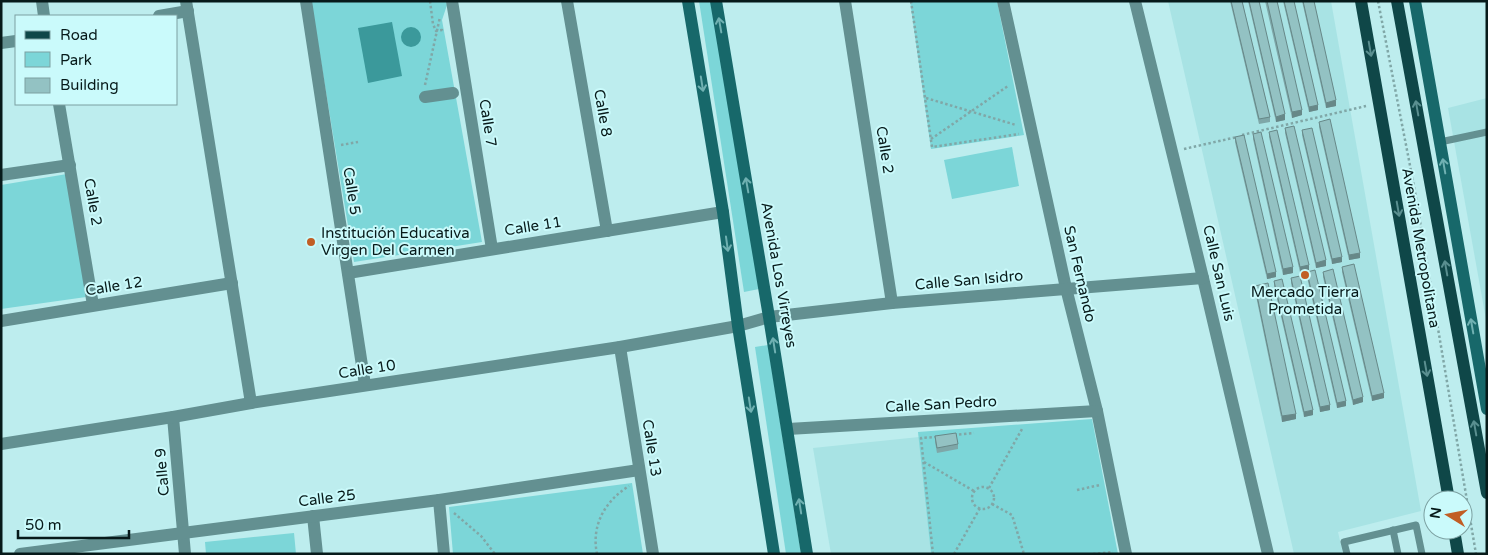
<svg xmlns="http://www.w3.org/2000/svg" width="1488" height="555" viewBox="0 0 1488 555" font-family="'Varela Round',sans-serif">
<rect width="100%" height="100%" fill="#bdedee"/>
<!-- built -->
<g fill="#a8e3e4">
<polygon points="1168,1 1331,1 1421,511 1338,532 1343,554 1294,554"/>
<polygon points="1487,98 1487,325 1448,108"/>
<polygon points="919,437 931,554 831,554 813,448"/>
</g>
<!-- green -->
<g fill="#7cd6d8">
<polygon points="311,1 446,1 447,5 442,20 482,242 354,262"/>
<polygon points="699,1 713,1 759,289 744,292"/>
<polygon points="910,1 997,1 1024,135 931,149"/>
<polygon points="1012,147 1019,186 952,199 944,160"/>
<polygon points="67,174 86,297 1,309 1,185"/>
<polygon points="768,345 801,554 786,554 755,347"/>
<polygon points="1092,419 1118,554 931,554 918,432"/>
<polygon points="632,483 643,554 453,554 449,507"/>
<polygon points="294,533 296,554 206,554 205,542"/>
</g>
<!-- water -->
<g fill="#3b999b">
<polygon points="392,22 402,76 368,83 358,28"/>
<circle cx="411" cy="37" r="10"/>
</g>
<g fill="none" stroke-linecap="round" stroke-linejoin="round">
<!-- path -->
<g stroke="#80a7a7" stroke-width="2.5" stroke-dasharray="2.5 2.5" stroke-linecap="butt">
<polyline points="430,1 433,24 436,31 442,30 442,32"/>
<polyline points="911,1 932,147 1019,134"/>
<polyline points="1378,1 1414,186 1476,554"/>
<polyline points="425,85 440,17"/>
<polyline points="926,98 1016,125"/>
<polyline points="1242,135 1366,106"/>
<polyline points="931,139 1008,86"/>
<polyline points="341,145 358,142"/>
<polyline points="1184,149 1237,137"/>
<polyline points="954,435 974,433"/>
<polyline points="924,462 974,491"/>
<circle cx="983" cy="498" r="11"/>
<polyline points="989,488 1022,429"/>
<polyline points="1077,490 1100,485"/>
<polyline points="992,504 1012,515 1024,554"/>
<polyline points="454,513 481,536 495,554"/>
<path d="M597,554C591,525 605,501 629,486"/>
<polyline points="933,554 921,438 936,437"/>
<polyline points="954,554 980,508"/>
<polyline points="1093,554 1113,552"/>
</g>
<!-- lane -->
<g stroke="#639091" stroke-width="7">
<polyline points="1440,142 1487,132"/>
<polyline points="1393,530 1398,554"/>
<polyline points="1347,554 1344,542 1416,525 1422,554"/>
</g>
<!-- street -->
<g stroke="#639091" stroke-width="12">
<polyline points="42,1 44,16"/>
<polyline points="186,1 251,403"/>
<polyline points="306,1 365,385"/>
<polyline points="452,1 492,249"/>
<polyline points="567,1 607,231"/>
<polyline points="845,1 892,303"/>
<polyline points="1003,1 1066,288 1097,411 1126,554"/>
<polyline points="1135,1 1203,278 1268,554"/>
<polyline points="159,16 188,11"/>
<polyline points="1,43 16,41"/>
<polyline points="425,97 453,93"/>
<polyline points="59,104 93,305"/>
<polyline points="1,175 70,165"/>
<polyline points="348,273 723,212"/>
<polyline points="1,321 232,283"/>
<polyline points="620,347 653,554"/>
<polyline points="173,417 185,554"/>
<polyline points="788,429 1097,411"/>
<polyline points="1,444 173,417 251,403 620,347 738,326 769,317 892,303 1203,278"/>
<polyline points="439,500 444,554"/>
<polyline points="313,516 317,554"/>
<polyline points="20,554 439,500 639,470"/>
</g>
<!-- secondary -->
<g stroke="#17686a" stroke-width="12">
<polyline points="688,1 723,212 738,326 774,554"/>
<polyline points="716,1 769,317 807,554"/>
<polyline points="1415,1 1487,409"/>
</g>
<!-- primary -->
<g stroke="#0f4748" stroke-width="12">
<polyline points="1361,1 1449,500"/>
<polyline points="1397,1 1487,493"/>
<polyline points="1454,530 1458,554"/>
</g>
</g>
<!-- wall -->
<g fill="#7ea7a8">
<polygon points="1230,1 1242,1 1270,117 1270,122 1259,124"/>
<polygon points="1248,1 1259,1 1285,120 1276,122"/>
<polygon points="1265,1 1277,1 1302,115 1292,118"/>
<polygon points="1283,1 1294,1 1318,110 1309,112"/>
<polygon points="1302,1 1314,1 1336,106 1326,108"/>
<polygon points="1319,122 1360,258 1349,260 1319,127"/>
<polygon points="1285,128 1326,266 1316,268 1285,133"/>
<polygon points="1302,130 1342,262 1332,264 1302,135"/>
<polygon points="1269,132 1309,270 1300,272 1269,137"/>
<polygon points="1253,134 1293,273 1283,275 1253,139"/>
<polygon points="1235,137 1276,277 1267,279 1235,142"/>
<polygon points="1342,267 1384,398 1372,401 1342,272"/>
<polygon points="1307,272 1346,406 1337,408 1307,277"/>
<polygon points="1323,272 1363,402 1353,405 1323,277"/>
<polygon points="1291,278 1330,410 1320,412 1291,283"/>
<polygon points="1274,281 1313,415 1304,417 1274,286"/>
<polygon points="1255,286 1296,419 1282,422 1255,291"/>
<polygon points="935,436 958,444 958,449 937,453 935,442"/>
</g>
<!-- shaded-wall -->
<g fill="#678888">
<polygon points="1336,100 1336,106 1326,108 1326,103"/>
<polygon points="1318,105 1318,110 1309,112 1309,107"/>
<polygon points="1302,110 1302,115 1292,118 1292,112"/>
<polygon points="1285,114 1285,120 1276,122 1276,117"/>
<polygon points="1360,253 1360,258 1349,260 1349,255"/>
<polygon points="1342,257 1342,262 1332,264 1332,259"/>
<polygon points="1326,260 1326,266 1316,268 1316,263"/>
<polygon points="1309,265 1309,270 1300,272 1300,267"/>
<polygon points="1293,267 1293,273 1283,275 1283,269"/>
<polygon points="1276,272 1276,277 1267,279 1267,274"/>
<polygon points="1384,393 1384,398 1372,401 1372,396"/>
<polygon points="1363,397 1363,402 1353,405 1353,400"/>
<polygon points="1346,401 1346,406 1337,408 1337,403"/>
<polygon points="1330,405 1330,410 1320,412 1320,407"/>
<polygon points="1313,410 1313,415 1304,417 1304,412"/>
<polygon points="1296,414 1296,419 1282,422 1282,416"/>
</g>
<!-- building -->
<g fill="#93c2c3" stroke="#678888">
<polygon points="1231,1 1242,1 1270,117 1259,119"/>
<polygon points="1249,1 1259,1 1285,114 1276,117"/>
<polygon points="1267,1 1277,1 1302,110 1292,112"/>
<polygon points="1284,1 1294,1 1318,105 1309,107"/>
<polygon points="1303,1 1314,1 1336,100 1326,103"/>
<polygon points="1330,119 1360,253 1349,255 1319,122"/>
<polygon points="1294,126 1326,260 1316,263 1285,128"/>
<polygon points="1312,128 1342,257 1332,259 1302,130"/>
<polygon points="1277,130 1309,265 1300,267 1269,132"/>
<polygon points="1261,132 1293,267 1283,269 1253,134"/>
<polygon points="1244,135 1276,272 1267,274 1235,137"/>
<polygon points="1354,264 1384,393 1372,396 1342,267"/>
<polygon points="1333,269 1363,397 1353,400 1323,272"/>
<polygon points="1315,270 1346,401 1337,403 1307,272"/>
<polygon points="1300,276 1330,405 1320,407 1291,278"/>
<polygon points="1282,279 1313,410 1304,412 1274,281"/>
<polygon points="1268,283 1296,414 1282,416 1255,286"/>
<polygon points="956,433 958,444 937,448 935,436"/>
</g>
<!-- one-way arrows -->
<defs><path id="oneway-shaft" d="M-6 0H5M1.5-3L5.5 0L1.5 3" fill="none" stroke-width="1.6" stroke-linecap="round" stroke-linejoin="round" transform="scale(1.25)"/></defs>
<g stroke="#70b1b2">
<use href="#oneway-shaft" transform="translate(720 25) rotate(-100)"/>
<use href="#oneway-shaft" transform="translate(702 84) rotate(81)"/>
<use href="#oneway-shaft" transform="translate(1444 166) rotate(-100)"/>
<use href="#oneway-shaft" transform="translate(747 185) rotate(-100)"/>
<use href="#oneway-shaft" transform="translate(727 244) rotate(82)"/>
<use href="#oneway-shaft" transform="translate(1472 326) rotate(-100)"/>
<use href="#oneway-shaft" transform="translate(774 345) rotate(-99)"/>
<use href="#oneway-shaft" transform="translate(750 405) rotate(81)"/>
<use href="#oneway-shaft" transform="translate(800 506) rotate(-99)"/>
</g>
<g stroke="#5a8f90">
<use href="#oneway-shaft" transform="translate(1370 49) rotate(80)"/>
<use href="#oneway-shaft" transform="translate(1417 108) rotate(-100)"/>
<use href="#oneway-shaft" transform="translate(1398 209) rotate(80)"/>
<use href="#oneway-shaft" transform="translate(1446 268) rotate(-100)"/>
<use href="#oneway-shaft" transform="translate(1426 369) rotate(80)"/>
<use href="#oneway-shaft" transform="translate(1475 428) rotate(-100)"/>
</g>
<!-- markers -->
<g fill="#c15e25" stroke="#cafafb" stroke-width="2">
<circle cx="311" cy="242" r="5"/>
<circle cx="1305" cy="275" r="5"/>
</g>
<g text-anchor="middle" stroke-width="4" stroke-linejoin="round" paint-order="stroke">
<!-- street labels -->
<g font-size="15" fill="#071a1a" stroke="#cafafb">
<text transform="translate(603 113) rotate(80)" y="5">Calle 8</text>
<text transform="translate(488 123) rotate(81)" y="5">Calle 7</text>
<text transform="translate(885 150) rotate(81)" y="5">Calle 2</text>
<text transform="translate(352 191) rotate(81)" y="5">Calle 5</text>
<text transform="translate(93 202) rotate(80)" y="5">Calle 2</text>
<text transform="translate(533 226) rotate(-9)" y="5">Calle 11</text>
<text transform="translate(1421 248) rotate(80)" y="5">Avenida Metropolitana</text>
<text transform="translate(1219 273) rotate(77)" y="5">Calle San Luis</text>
<text transform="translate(1080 274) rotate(77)" y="5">San Fernando</text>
<text transform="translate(779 275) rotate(80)" y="5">Avenida Los Virreyes</text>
<text transform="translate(969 280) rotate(-5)" y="5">Calle San Isidro</text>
<text transform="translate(114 286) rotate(-9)" y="5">Calle 12</text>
<text transform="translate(367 369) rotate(-9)" y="5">Calle 10</text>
<text transform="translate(941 404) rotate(-3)" y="5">Calle San Pedro</text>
<text transform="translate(652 448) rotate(81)" y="5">Calle 13</text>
<text transform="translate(162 472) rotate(-95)" y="5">Calle 9</text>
<text transform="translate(327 498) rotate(-7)" y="5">Calle 25</text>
</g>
<!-- poi labels -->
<g font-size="15" fill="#071a1a" stroke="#cafafb" text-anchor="start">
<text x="321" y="238">Institución Educativa<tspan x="321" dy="17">Virgen Del Carmen</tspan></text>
<text x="1305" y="297" text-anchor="middle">Mercado Tierra<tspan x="1305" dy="17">Prometida</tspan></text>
</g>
</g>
<!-- border -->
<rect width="1488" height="555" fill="none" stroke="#071a1a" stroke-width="5"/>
<!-- legend -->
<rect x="15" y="15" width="162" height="90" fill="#cafafb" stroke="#7ca0a1"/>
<rect x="25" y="31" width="25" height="8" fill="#0f4748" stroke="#7ca0a1"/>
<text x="60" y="40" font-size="15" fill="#071a1a">Road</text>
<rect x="25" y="52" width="25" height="15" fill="#7cd6d8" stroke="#7ca0a1"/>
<text x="60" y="65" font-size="15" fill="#071a1a">Park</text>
<rect x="25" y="78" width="25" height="15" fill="#93c2c3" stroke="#7ca0a1"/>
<text x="60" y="90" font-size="15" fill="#071a1a">Building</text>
<!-- north arrow -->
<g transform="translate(1448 515) rotate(280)"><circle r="24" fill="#cafafb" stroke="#7ca0a1"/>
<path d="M0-4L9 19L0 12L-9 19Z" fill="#c15e25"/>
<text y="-8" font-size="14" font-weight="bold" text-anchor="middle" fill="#071a1a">N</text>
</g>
<!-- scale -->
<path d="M18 530v8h111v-8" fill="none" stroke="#071a1a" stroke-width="2.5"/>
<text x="25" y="530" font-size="15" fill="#071a1a" stroke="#cafafb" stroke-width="4" paint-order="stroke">50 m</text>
</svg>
